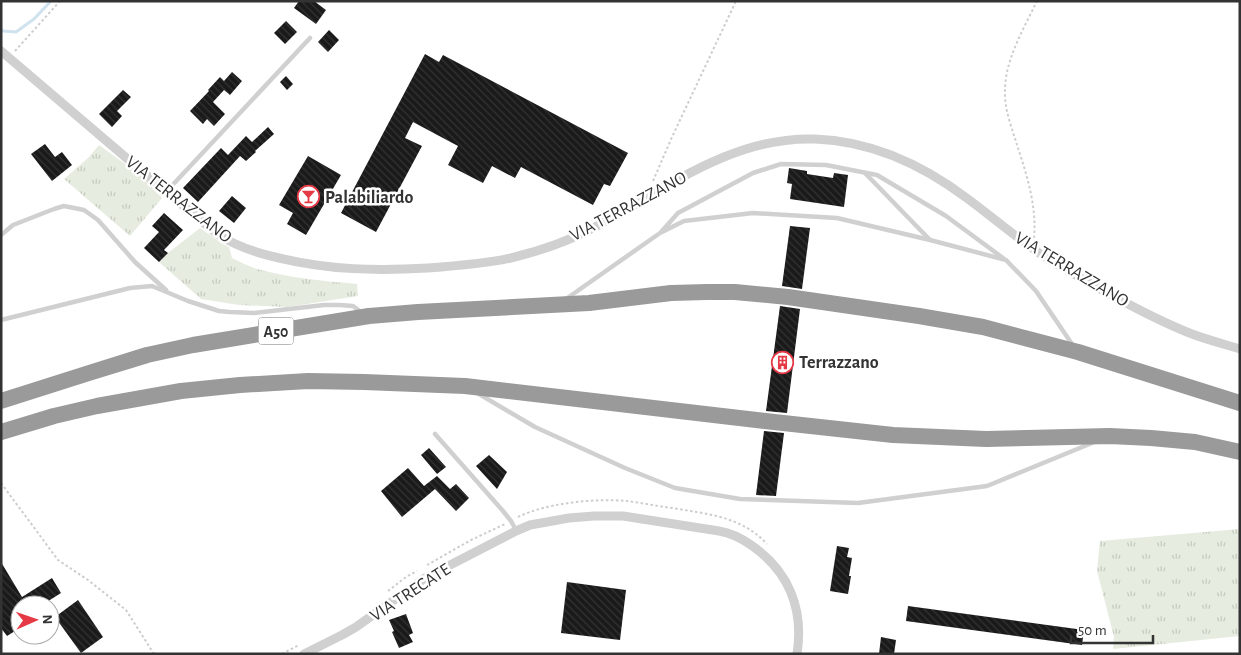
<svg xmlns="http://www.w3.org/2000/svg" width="1241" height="655" viewBox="0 0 1241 655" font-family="'Alegreya Sans',sans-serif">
<defs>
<pattern id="grass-tufts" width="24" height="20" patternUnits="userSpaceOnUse" patternTransform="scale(1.25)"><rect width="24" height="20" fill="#e6ecdf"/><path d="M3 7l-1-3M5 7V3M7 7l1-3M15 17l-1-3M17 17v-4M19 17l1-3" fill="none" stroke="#c6cbc0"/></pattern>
<pattern id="building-back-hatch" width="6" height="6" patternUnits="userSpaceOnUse" patternTransform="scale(1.25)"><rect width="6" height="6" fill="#1a1a1a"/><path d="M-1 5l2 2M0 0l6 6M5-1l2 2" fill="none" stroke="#333"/></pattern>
</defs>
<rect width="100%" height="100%" fill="#fff"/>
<!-- grass -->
<g fill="url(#grass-tufts)">
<polygon points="99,145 143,177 162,198 130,236 64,179 88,158"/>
<path d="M200,228L221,243L229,247L232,258C240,262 248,266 257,269C290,278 323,281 357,284L358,296L288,307L239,305L201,299L159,262L168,253Z"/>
<polygon points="1240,529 1240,636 1113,649 1114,637 1097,571 1100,541"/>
</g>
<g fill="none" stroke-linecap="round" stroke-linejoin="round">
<!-- stream -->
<polyline stroke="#cfe2ee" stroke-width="3" points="1,29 3,31 16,32 34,19 51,1"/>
</g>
<!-- building -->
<g fill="url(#building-back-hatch)">
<polygon points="299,1 314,1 326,10 316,24 294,8"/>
<polygon points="286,21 297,32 285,44 274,33"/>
<polygon points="329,30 339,40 328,52 318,42"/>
<polygon points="425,54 439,62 443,55 628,153 610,186 604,184 593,205 521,167 515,178 492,166 483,183 448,165 458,146 413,122 405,138 422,146 376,232 341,213"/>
<polygon points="232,72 242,81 230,95 224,90 213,102 225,114 214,126 207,119 203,124 190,111 209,91 208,90 220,77 224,81"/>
<polygon points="286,76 293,84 287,90 280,82"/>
<polygon points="123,90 131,97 117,111 122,116 112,127 99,114"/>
<polygon points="268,127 274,134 255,151 256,152 246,161 240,156 198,202 183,188 221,148 228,155 246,136 252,142"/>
<polygon points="45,144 55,157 62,152 72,165 52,181 31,154"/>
<polygon points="308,156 341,175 306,235 287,224 293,213 279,205"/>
<polygon points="789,168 807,171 807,174 833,178 834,173 848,175 844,207 790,199 792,184 787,183"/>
<polygon points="232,196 246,208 234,223 219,211"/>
<polygon points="164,213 183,230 164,250 168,253 159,262 144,248 159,232 152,226"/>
<polygon points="790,226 810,228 802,289 782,286"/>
<polygon points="780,306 800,309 787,413 766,411"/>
<polygon points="764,431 784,433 776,496 756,495"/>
<polygon points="429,448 446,467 437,474 421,455"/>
<polygon points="489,455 507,472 497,489 476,466"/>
<polygon points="408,468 424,486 437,476 450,489 456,484 469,498 456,511 435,489 402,517 381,491"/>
<polygon points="837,546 849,548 847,557 852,558 849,576 851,576 848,594 830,591"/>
<polygon points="1,562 22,597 52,578 61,593 42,605 20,605 20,628 7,636 1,628"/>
<polygon points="567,582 626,590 620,640 561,633"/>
<polygon points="78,600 103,637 81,653 55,617"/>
<polygon points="908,606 1084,630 1082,645 906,621"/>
<polygon points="406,614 413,633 409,635 413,642 399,648 392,632 394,631 389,620"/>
<polygon points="881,637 896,640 894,654 879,654"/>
</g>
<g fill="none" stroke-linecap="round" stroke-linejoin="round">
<!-- path -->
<g stroke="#cdcdcd" stroke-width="2" stroke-dasharray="2.5 2.5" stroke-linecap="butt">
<polyline points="15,51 60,1"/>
<polyline points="653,181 672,137 736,1"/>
<path d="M1034,238C1037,207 1027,175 1017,145C1012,128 1004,109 1005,90C1005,60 1024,28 1037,1"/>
<polyline points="1,483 58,560 88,580 126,610 154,654"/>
<path d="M518,517C546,503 596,498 627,501C642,503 657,506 672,508C707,514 741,516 767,544"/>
<polyline points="427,565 471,540 505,524"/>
<polyline points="388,591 406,577 417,571"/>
<polyline points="282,654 299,645"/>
</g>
<!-- lane -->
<g stroke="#d0d0d0" stroke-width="4.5">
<polyline points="865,173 929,239"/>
<polyline points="166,192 310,38"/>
<polyline points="662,231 678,213 753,173 781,164 826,165 877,175 946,216 1003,258"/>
<polyline points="1,235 13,225 54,209 64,206 84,210 98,220 135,262 166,290"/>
<polyline points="566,299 660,233 684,221 753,213 837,218 930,240 1006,260 1036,291 1074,347"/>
<polyline points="1,320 130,288 152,286 188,301 219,311 230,312 254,313 324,305 340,305 353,306 361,312"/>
<polyline points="479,394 535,427 625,468 675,488 740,499 858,503 987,486 1092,443"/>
<polyline points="435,434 503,511 511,521 516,530"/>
</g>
<!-- street -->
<g stroke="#d0d0d0" stroke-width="9">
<path d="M1,51L137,167L217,234C236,246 256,253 279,258C330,270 376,271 428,268C456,266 484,264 511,258C540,251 569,241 595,227C664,190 732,136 815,139C872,141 923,165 968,199C995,219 1020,241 1048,259C1066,270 1084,280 1102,290C1131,306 1161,322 1192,334C1208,340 1224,344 1240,349"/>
<path d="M304,654L342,635L356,627L425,578L516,531L530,525L569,518L594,516H623L719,531C731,533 741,538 751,545C789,571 804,609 797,654"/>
</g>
<!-- highway -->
<g stroke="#9a9a9a" stroke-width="16">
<polyline points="1,401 89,373 147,355 193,345 369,316 418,312 589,303 671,293 707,292 735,292 788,297 919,316 983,327 1078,352 1240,403"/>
<polyline points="1,432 54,416 97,406 181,391 240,385 308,381 364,382 465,386 774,422 893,435 986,439 1110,436 1151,438 1195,442 1240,452"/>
</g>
</g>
<!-- icons -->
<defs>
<symbol id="bar-ring" viewBox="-11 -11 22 22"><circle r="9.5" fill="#fff" stroke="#e63946" stroke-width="1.5"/><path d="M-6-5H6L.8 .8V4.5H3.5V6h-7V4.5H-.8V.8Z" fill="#e63946"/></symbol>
<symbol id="building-ring" viewBox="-11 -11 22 22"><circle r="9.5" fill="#fff" stroke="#e63946" stroke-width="1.5"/><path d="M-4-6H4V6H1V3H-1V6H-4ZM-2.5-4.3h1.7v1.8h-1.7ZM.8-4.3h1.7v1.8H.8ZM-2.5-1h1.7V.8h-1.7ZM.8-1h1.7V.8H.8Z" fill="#e63946"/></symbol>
</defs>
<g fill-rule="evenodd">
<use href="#bar-ring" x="296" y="184" width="25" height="25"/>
<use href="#building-ring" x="770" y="350" width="25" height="25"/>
</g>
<g text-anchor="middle" stroke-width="5" stroke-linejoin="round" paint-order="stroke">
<!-- shield labels -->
<rect fill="#fff" stroke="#707070" stroke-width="1" x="258.5" y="317.5" width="35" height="27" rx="4"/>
<g font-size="16" font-weight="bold" fill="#333">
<text x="276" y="337">A50</text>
</g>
<!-- poi labels -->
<g font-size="18" font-weight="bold" fill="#333" stroke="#fff" text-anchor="start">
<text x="325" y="203">Palabiliardo</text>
<text x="799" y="368">Terrazzano</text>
</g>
<!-- street labels -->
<g font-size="18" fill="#333" stroke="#fff">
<text transform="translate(179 199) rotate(38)" y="6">VIA TERRAZZANO</text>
<text transform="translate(628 206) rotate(-28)" y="6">VIA TERRAZZANO</text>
<text transform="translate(1072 269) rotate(31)" y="6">VIA TERRAZZANO</text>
<text transform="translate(410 592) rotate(-33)" y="6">VIA TRECATE</text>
</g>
</g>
<!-- border -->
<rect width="1241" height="655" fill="none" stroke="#333333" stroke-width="5"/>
<!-- north arrow -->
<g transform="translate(35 620) rotate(88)"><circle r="24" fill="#ffffff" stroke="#adadad"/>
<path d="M0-4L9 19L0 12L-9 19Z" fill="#e63946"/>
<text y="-8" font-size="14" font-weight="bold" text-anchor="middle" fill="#333333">N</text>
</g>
<!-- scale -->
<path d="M1071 635v8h82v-8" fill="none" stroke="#333333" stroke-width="2.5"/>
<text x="1078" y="635" font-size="15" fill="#333333" stroke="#ffffff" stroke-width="4" paint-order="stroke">50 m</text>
</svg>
